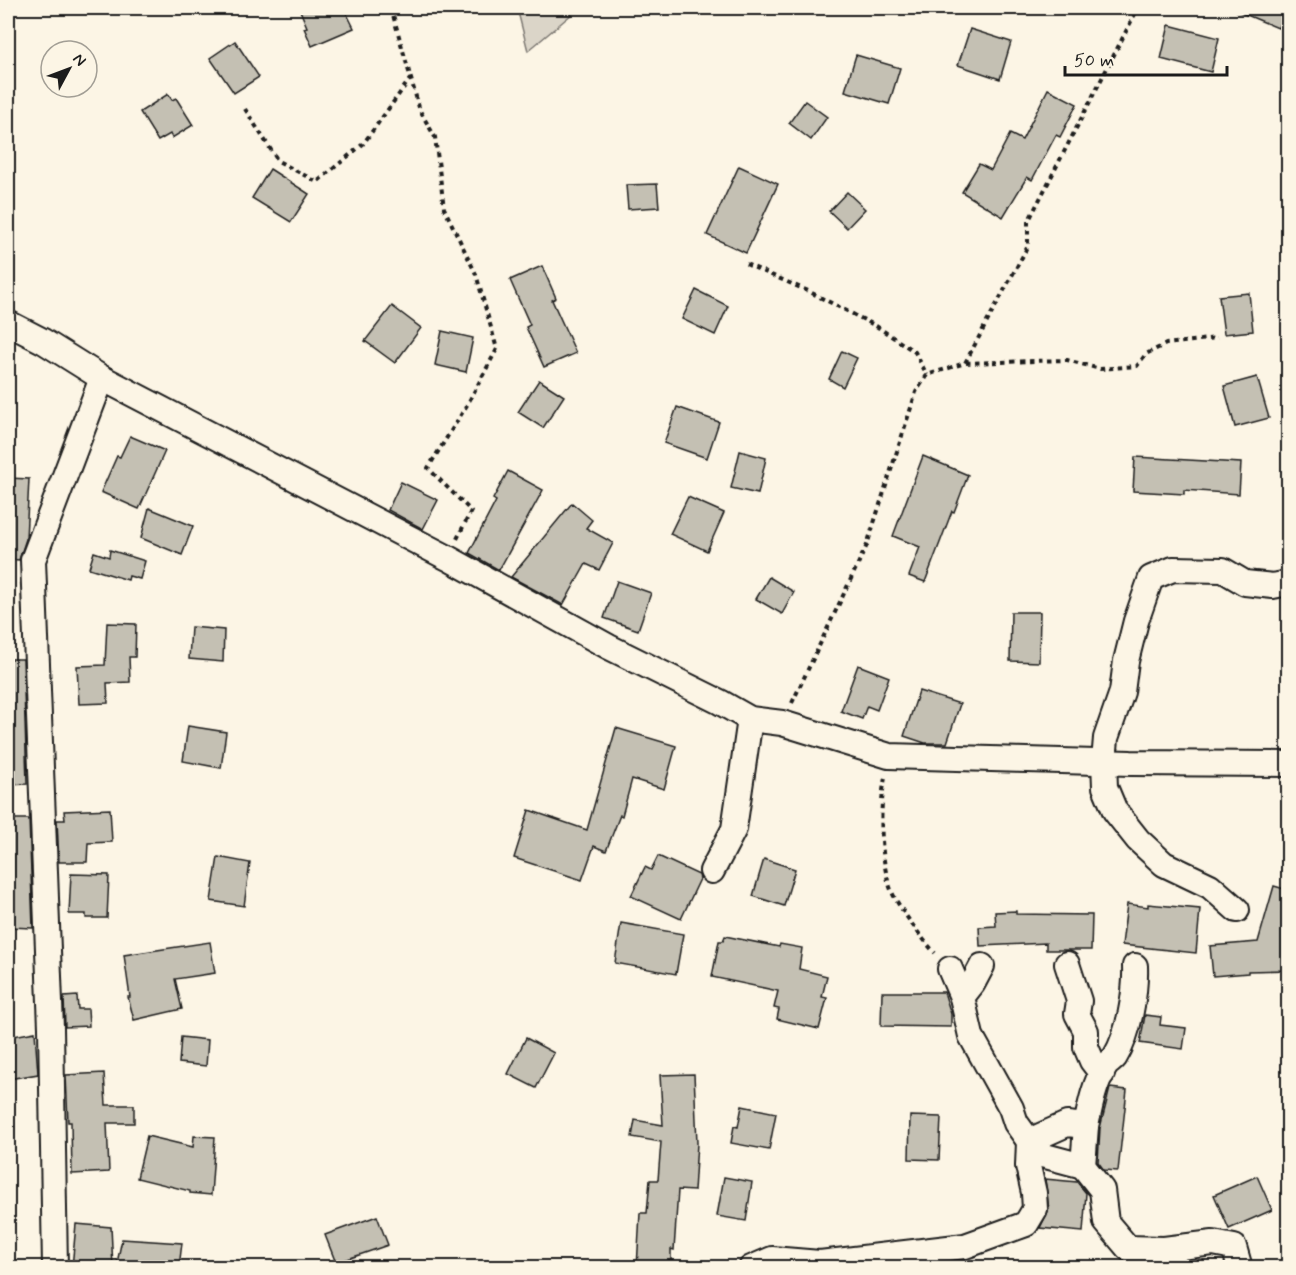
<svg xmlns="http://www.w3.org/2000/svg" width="1296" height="1275" viewBox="0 0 1296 1275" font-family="Mynerve,sans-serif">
<rect width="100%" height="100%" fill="#fcf5e5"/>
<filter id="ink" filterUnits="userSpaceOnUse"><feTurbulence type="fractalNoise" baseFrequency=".0167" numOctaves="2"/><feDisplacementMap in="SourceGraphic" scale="12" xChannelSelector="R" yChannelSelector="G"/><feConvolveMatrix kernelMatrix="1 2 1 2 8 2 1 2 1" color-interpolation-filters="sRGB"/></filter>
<g filter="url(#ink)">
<!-- green -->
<polygon fill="#dbd5c8" stroke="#7c7872" stroke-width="1.5" points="517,8 579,8 528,51"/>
<!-- building -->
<g fill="#c4c0b3" stroke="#1c1c1c" stroke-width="1.5">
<polygon points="299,8 344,8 354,28 312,46 304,28 307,27"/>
<polygon points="1230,8 1286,8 1278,28"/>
<polygon points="1169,25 1219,38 1211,72 1161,59"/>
<polygon points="970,29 1011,42 1000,79 958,65"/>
<polygon points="235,41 259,77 234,93 210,58"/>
<polygon points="856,55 900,68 889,104 845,91"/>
<polygon points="1048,89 1077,104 1060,137 1056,135 1032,180 1027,177 1003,217 962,192 979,164 991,170 1010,134 1022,140"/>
<polygon points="168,94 172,100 176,98 193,125 172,138 170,134 158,141 140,112"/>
<polygon points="805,101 827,117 811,140 789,123"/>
<polygon points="739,166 778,184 746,253 707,235"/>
<polygon points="270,169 309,194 291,222 252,198"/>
<polygon points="657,184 659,207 628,209 626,185"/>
<polygon points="847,192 865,209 847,228 829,211"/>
<polygon points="542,266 556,298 552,300 576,353 544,367 526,327 530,325 510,280"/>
<polygon points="696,290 728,306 715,335 682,319"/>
<polygon points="1249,293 1253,331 1224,334 1219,296"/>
<polygon points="392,306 421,328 395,363 365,341"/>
<polygon points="442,331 473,338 466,372 435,365"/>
<polygon points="842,351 857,358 843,387 829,379"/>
<polygon points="1257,377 1269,418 1235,427 1224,386"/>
<polygon points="539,380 564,396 543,428 518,412"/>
<polygon points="677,407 719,422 707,458 664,443"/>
<polygon points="130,436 165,451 139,509 101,492 117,456 120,457"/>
<polygon points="740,451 766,458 758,494 731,488"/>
<polygon points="923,456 968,475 954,512 952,511 925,582 909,576 920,547 893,536"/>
<polygon points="1135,457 1241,463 1239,494 1184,490 1184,494 1133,491"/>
<polygon points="508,471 543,490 499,570 469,553 496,501 493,499"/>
<polygon points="8,478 29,479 26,539 19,560 8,559"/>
<polygon points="401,482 438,500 423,529 388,510"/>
<polygon points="688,497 724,513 707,551 670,534"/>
<polygon points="572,503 592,520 586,528 613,543 599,570 586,564 563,605 511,577"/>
<polygon points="149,508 193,526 182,555 141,538"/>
<polygon points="110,550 145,561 140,579 129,576 128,580 89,568 94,552 109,557"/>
<polygon points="769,577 794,592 782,614 756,599"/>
<polygon points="617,581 651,593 638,630 604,618"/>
<polygon points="1011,612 1040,612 1039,662 1010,661"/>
<polygon points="107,623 136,624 135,657 129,657 130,682 107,683 108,703 79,704 77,666 105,665"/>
<polygon points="191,627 224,630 223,662 189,659"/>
<polygon points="8,659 23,659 27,784 8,785"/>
<polygon points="858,665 889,677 877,710 867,706 862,719 841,711"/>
<polygon points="919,691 960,704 947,743 925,743 904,736"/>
<polygon points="188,726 226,732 221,768 183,761"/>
<polygon points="616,728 676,746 664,789 632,779 622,816 620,815 606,851 594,846 582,880 514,858 529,810 587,830"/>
<polygon points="110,809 112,842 88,843 87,862 59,862 57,820 65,820 64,811"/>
<polygon points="8,819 29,819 33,928 8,927"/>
<polygon points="658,856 699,875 700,879 681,919 631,896 645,867 651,870"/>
<polygon points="218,857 250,863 244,906 211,901"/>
<polygon points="764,859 795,869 784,906 753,896"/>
<polygon points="71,874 109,875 107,918 86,918 86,914 69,914"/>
<polygon points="1274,886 1288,890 1288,970 1248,971 1248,973 1213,976 1210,946 1258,942"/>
<polygon points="1127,904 1148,907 1148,904 1200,909 1196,953 1122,945"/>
<polygon points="1016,911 1016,914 1092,915 1091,950 1046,950 1046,943 980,946 979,927 996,926 995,912"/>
<polygon points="621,923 683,934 676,974 615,963"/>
<polygon points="725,936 779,947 780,944 802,948 799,969 827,976 822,997 827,998 819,1029 777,1019 779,1009 774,1008 778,991 712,977 719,941 723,941"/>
<polygon points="210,942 215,973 175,979 182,1009 134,1020 128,997 130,997 124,955"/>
<polygon points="882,992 944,992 951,1014 951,1027 881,1026"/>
<polygon points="77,996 78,1009 88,1009 89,1026 65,1027 64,997"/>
<polygon points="1145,1015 1161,1017 1160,1025 1186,1028 1183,1049 1140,1043"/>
<polygon points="35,1032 38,1074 8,1079 8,1037"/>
<polygon points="181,1037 208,1040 206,1066 179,1063"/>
<polygon points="526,1038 554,1053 536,1088 508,1074"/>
<polygon points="104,1073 106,1105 134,1105 134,1123 107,1123 109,1172 72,1174 71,1122 68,1122 66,1075"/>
<polygon points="694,1074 697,1143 694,1191 678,1190 674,1250 671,1249 671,1268 637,1268 640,1213 647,1213 650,1180 658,1180 661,1142 632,1137 635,1120 663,1125 660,1075"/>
<polygon points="1110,1088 1127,1090 1118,1171 1104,1170 1098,1162 1100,1128"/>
<polygon points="742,1106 776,1113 769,1150 731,1143 734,1126 738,1127"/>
<polygon points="910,1116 941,1117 939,1160 909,1159"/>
<polygon points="147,1136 193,1147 194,1136 215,1137 211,1195 190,1193 190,1191 137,1178"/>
<polygon points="1257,1176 1272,1210 1229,1229 1214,1195"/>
<polygon points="724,1177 752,1182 746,1221 717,1216"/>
<polygon points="1045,1179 1077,1182 1086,1193 1083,1232 1040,1228 1049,1209"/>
<polygon points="377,1216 388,1245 336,1263 325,1235"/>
<polygon points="76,1224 111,1227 113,1268 72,1268"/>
<polygon points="122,1239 182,1243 179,1267 145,1263 145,1268 116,1268"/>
</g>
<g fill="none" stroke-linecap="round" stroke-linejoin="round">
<defs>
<g id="street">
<polyline points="8,323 43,341 102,378 448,558 609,647 720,702 750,719 782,723 889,756 1131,763 1288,764"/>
<polyline points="712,871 734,829 750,719"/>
<polyline points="1237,910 1210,886 1164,864 1138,840 1115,811 1105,787 1104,762 1106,738 1122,692 1126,661 1136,621 1151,578 1173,569 1223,570 1245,583 1273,586 1288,583"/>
<polyline points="1067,964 1079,1001 1077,1014 1086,1031 1086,1047 1092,1061 1102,1074"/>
<path d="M950,969L962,997L971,1036L1011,1108L1016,1123L1029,1141L1067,1124L1086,1126C1090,1107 1094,1084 1105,1067C1107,1063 1112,1061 1115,1057C1129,1034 1136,993 1135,966"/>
<polyline points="962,997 973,983 982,966"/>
<polyline points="1086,1126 1083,1166 1102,1190 1106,1222 1128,1248 1164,1249 1213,1243 1234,1247 1240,1268"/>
<polyline points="1029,1141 1034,1153 1083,1166"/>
<polyline points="55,1268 51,1028 33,560 102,378"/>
<polyline points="751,1268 772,1259 820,1263 965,1246 1026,1224 1035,1209 1034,1193 1028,1166 1029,1141"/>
</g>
</defs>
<!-- street casing -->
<use href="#street" stroke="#1c1c1c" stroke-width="28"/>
<!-- path -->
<g stroke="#1c1c1c" stroke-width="4" stroke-dasharray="4.5 4.5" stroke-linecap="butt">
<polyline points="391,8 420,111 435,137 444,208 476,274 497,349 467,405 428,468 471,511 457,539"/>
<polyline points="245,109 278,161 317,182 363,144 410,79"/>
<polyline points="746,264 808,291 876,326 915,352 927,375"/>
<polyline points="966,363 1067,360 1100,369 1137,366 1146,354 1166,344 1217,338"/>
<polyline points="792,703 867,545 916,392 927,375 965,363 1028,246 1028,222 1138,8"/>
<path d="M885,778C879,807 880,865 892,892C899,908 923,940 935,953"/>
</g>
<!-- street -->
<use href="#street" stroke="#fcf5e5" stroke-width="24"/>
</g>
</g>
<!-- margin -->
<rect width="1296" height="1275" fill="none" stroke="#fcf5e5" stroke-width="30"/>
<rect x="15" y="15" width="1266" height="1245" fill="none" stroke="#1c1c1c" stroke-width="2" filter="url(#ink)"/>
<!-- north arrow -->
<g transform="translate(69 69) rotate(49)"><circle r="28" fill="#fcf5e5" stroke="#a29e95" stroke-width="1.5"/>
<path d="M0-4.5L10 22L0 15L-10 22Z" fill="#1c1c1c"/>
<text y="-9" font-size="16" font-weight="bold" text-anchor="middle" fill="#1c1c1c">N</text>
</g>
<!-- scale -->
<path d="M1065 66v9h162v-9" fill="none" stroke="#1c1c1c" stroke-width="3"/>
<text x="1074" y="66" font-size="18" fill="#1c1c1c" stroke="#fcf5e5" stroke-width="4.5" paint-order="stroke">50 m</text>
</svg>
